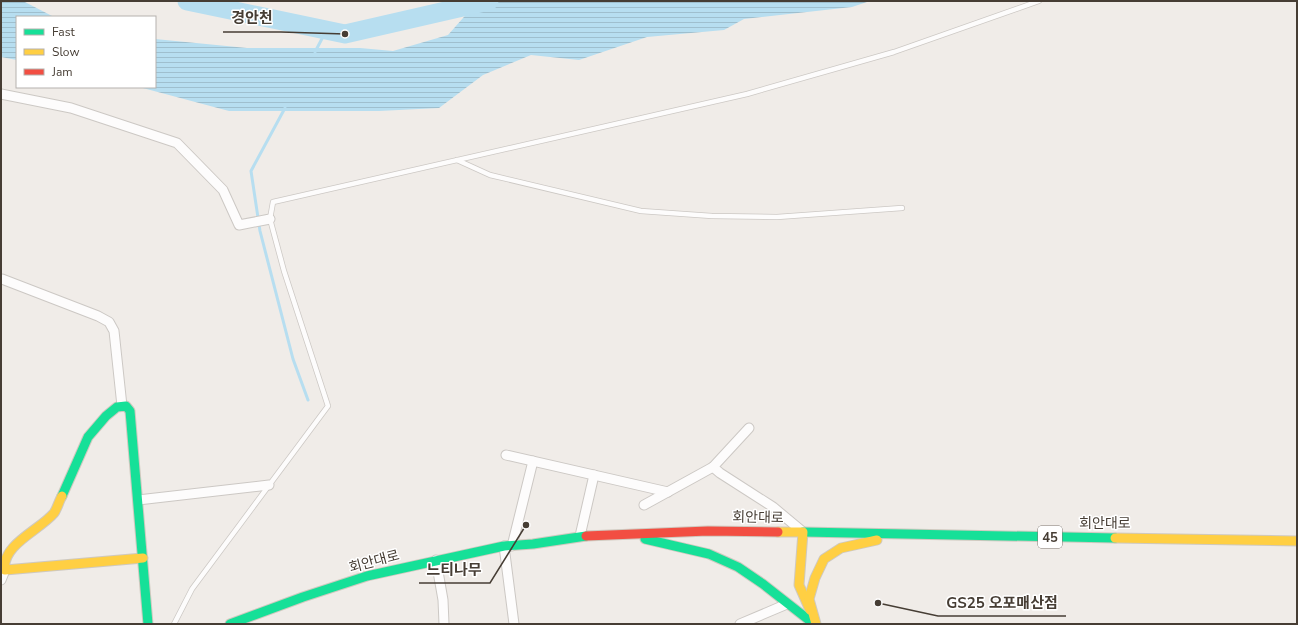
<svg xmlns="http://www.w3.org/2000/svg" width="1298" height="625" viewBox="0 0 1298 625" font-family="'Nunito Sans','Noto Sans KR',sans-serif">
<defs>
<pattern id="water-rules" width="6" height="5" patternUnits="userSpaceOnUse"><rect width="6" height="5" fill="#b7def0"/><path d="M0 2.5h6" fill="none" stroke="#9fbfce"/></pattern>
</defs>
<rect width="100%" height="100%" fill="#f0ece8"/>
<!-- water -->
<g fill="url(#water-rules)">
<polygon points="1,1 23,1 54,17 17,17 17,60 1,57"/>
<polygon points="478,1 870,1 852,7 744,19 724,30 647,37 579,60 531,55 483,75 439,108 379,111 229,111 139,87 155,87 155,39 247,48 360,48 393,51 448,35"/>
</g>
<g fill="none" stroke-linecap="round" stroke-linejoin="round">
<!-- stream -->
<g stroke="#b7def0" stroke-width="3">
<polyline points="315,52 326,31"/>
<polyline points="285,108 251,171 260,231 293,359 308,400"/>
</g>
<!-- river -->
<polyline stroke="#b7def0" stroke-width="19" points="187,1 345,34 489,1"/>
<defs>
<g id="lane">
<polyline points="457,160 490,175 641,211 712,216 777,217 902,208"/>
<polyline points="174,624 192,589 328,406 284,271 270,219 273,202 747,94 894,52 1039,1"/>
</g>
<g id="street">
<polyline points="1,94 71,108 177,143 223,190 239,225 270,219"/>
<polyline points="2,279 98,316 109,322 114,331 122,406"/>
<polyline points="749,428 713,467 720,473 773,507 803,532"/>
<polyline points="506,455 668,492"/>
<polyline points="138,500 269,485"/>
<polyline points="644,505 713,467"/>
<polyline points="580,536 594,475"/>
<polyline points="504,546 514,624"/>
<polyline points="512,546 533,461"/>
<polyline points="436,560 443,600 444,624"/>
<polyline points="1,580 5,570"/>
<polyline points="740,624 787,604"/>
</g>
<g id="fast">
<polyline points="62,496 88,437 106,416 117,407 126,406 130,411 148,624"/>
<polyline points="803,532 1115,538"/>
<polyline points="645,539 709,554 738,567 763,584 814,624"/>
<polyline points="230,624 303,597 367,576 504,546 533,544 586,536"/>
</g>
<g id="slow">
<path d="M62,496C59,501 57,509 54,513C40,530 1,545 5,570L143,558"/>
<polyline points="778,532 803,532 799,585 810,610"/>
<polyline points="1115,538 1297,541"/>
<polyline points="816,624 809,599 815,578 824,559 841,548 877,540"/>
</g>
<polyline id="jam" points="586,536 708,531 778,532"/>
</defs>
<!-- lane casing -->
<use href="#lane" stroke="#ccc8c4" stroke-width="6"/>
<!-- street casing -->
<use href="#street" stroke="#ccc8c4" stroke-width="11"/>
<!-- fast casing -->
<use href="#fast" stroke="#cfc9bf" stroke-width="11"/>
<!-- slow casing -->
<use href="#slow" stroke="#cfc9bf" stroke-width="11"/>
<!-- jam casing -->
<use href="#jam" stroke="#cfc9bf" stroke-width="11"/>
<!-- lane -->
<use href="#lane" stroke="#fdfcfc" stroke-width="4.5"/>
<!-- street -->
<use href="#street" stroke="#fdfcfc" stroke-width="9"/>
<!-- fast -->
<use href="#fast" stroke="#16e098" stroke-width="9"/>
<!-- slow -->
<use href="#slow" stroke="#ffcf43" stroke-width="9"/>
<!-- jam -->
<use href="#jam" stroke="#f24e42" stroke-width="9"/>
</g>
<g text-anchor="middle" stroke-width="3" stroke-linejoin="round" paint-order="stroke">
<!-- shield labels -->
<rect fill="#fff" stroke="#7e7771" stroke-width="1" x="1038" y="526" width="24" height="22" rx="3"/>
<g font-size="13" font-weight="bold" fill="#463d34">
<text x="1050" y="542">45</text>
</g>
<!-- street labels -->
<g font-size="14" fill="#463d34" stroke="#fff">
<text transform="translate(758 517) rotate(1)" y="5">회안대로</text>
<text x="1105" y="528">회안대로</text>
<text transform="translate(374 561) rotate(-15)" y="5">회안대로</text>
</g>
</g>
<!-- callouts -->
<path fill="none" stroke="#463d34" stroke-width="1.5" d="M345 34L281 32H223M526 525L490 583H419M878 603L938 616H1066"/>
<g fill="#463d34" stroke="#fff" stroke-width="1.5">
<circle cx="345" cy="34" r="4"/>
<circle cx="526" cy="525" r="4"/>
<circle cx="878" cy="603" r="4"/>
</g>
<g font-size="15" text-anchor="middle" font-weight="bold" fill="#463d34" stroke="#fff" stroke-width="3" stroke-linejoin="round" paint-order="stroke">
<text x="252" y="23">경안천</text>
<text x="454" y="575">느티나무</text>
<text x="1002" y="608">GS25 오포매산점</text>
</g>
<!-- border -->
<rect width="1298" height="625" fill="none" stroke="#463d34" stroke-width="4"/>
<!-- legend -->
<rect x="16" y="16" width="140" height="72" fill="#ffffff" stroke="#b5b1ae"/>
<rect x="24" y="29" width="20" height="6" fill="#16e098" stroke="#b5b1ae"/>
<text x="52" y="36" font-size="12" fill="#463d34">Fast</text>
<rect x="24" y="49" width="20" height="6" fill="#ffcf43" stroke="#b5b1ae"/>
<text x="52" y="56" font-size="12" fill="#463d34">Slow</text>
<rect x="24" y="69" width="20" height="6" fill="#f24e42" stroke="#b5b1ae"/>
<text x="52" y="76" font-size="12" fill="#463d34">Jam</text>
</svg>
